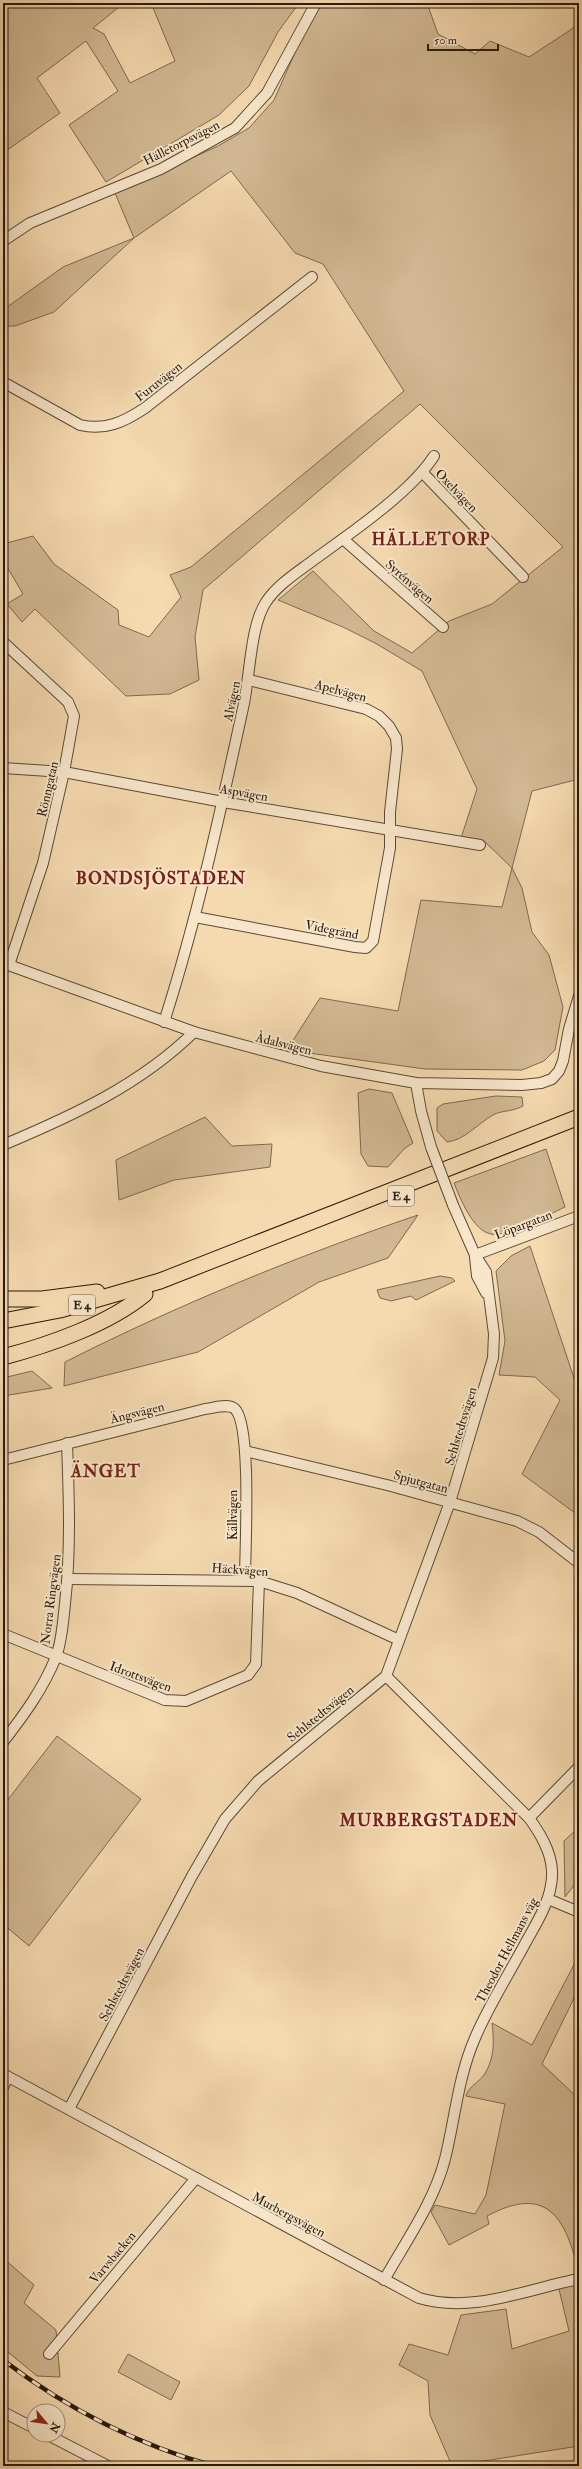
<svg xmlns="http://www.w3.org/2000/svg" width="582" height="2469" viewBox="0 0 582 2469" font-family="'IM FELL Double Pica',serif">
<rect width="100%" height="100%" fill="#f5d9af"/>
<filter id="stains"><feTurbulence type="fractalNoise" baseFrequency=".005" numOctaves="4"/><feColorMatrix values="0 0 0 0 .2 0 0 0 0 .09 0 0 0 0 .02 0 0 0 .5 -.17"/></filter>
<radialGradient id="worn" r=".72"><stop offset=".6" stop-color="#630" stop-opacity="0"/><stop offset="1" stop-color="#630" stop-opacity=".3"/></radialGradient>
<!-- green -->
<g fill="#d2b993" stroke="#7c6a50">
<polygon points="3,3 124,3 93,28 104,34 130,83 175,61 151,3 299,3 278,32 249,86 219,115 106,182 69,125 118,91 86,41 37,78 60,113 3,153"/>
<polygon points="317,3 427,3 438,34 475,54 490,41 529,57 572,29 579,20 579,779 532,791 512,868 522,888 532,932 549,955 563,1007 555,1050 544,1061 522,1070 425,1069 287,1050 320,998 398,1011 421,900 502,907 512,868 484,841 461,838 477,789 422,671 375,643 343,627 278,600 313,571 374,631 412,653 449,621 492,604 563,547 420,404 203,590 195,637 199,680 170,694 126,696 35,609 22,622 7,604 23,594 3,560 3,544 33,536 54,564 118,610 119,625 149,637 181,597 170,575 191,567 404,391 323,264 295,253 231,171 134,238 54,312 15,326 3,326 3,310 63,267 134,238 115,193 218,146 249,128 274,100"/>
<polygon points="369,1089 392,1093 413,1143 405,1148 388,1167 368,1166 361,1154 358,1093"/>
<path d="M496,1096L522,1097L523,1106C512,1112 502,1110 493,1115C477,1124 465,1140 447,1142L437,1131V1108L443,1104Z"/>
<polygon points="205,1117 232,1146 272,1144 270,1167 174,1180 119,1200 116,1160"/>
<path d="M546,1149L565,1207C548,1215 508,1237 491,1234C473,1231 460,1198 454,1183Z"/>
<path d="M418,1215L388,1258L319,1282L198,1352L64,1386L65,1362C178,1305 297,1256 418,1215Z"/>
<polygon points="530,1246 577,1387 579,1386 579,1516 522,1474 560,1400 535,1377 499,1375 505,1341 496,1271 511,1256"/>
<polygon points="440,1276 452,1278 455,1281 416,1300 411,1296 391,1301 380,1298 377,1290"/>
<polygon points="32,1371 52,1388 3,1396 3,1378"/>
<polygon points="57,1736 141,1799 29,1946 3,1924 3,1806"/>
<polygon points="579,1827 579,1879 565,1897 564,1841"/>
<path d="M579,1955V1988L542,2064L579,2099V2274C566,2217 547,2184 487,2216L489,2224L449,2245L431,2212L435,2205L475,2214L486,2195L505,2104L466,2096C469,2086 478,2083 484,2075C495,2058 494,2041 492,2023L532,2045Z"/>
<polygon points="3,2258 34,2285 24,2303 56,2330 60,2377 37,2376 3,2348"/>
<polygon points="579,2282 579,2446 452,2466 430,2415 428,2381 399,2365 409,2344 448,2355 461,2315 506,2309 512,2349 569,2331 558,2285"/>
<polygon points="128,2354 180,2382 171,2400 118,2372"/>
</g>
<g fill="none" stroke-linecap="round" stroke-linejoin="round">
<defs>
<g id="minor">
<polyline points="3,241 30,223 161,169 235,128 267,93 316,3"/>
<path d="M3,382L80,425C105,431 124,422 145,408L312,277"/>
<polyline points="423,473 523,577"/>
<polyline points="343,539 443,627"/>
<polyline points="3,642 68,702 74,716 64,772 43,863 9,965"/>
<polyline points="3,768 64,772 223,802 480,845"/>
<polyline points="195,917 355,947 366,948 373,941 390,848 390,812 397,749 396,738 389,726 379,716 366,709 249,680"/>
<polyline points="3,963 194,1032 321,1066 416,1083 522,1085 541,1083 552,1079 559,1071 563,1061 569,1029 579,996"/>
<path d="M164,1022C197,919 220,814 243,708C250,678 250,626 266,602C278,584 298,572 315,559C351,533 411,492 434,456"/>
<polyline points="416,1083 421,1111 431,1147"/>
<path d="M3,1145C72,1116 140,1085 194,1032"/>
<polyline points="475,1255 579,1216"/>
<polyline points="475,1257 477,1276 486,1293"/>
<polyline points="245,1451 391,1486 517,1521 539,1532 579,1563"/>
<path d="M3,1460L205,1409C214,1408 228,1403 235,1409C252,1426 245,1550 245,1579"/>
<polyline points="68,1579 259,1581 297,1593 399,1640"/>
<polyline points="3,1634 165,1700 186,1701 248,1675 256,1664 259,1581"/>
<path d="M3,1742C24,1715 43,1689 56,1657C62,1641 63,1621 65,1604C71,1550 69,1497 67,1443"/>
<polyline points="529,1818 579,1767"/>
<polyline points="548,1899 579,1912"/>
<path d="M3,2074L419,2298C472,2314 527,2289 579,2279"/>
<polyline points="3,2087 8,2077"/>
<polyline points="69,2109 192,1876 225,1819 258,1781 386,1676 450,1502 493,1358 494,1334 486,1272 475,1255 453,1205"/>
<path d="M384,2280C406,2241 434,2202 445,2159C455,2119 458,2077 475,2038C489,2005 509,1974 526,1942C536,1924 548,1905 551,1885C556,1860 543,1837 529,1818L386,1676"/>
<polyline points="49,2354 196,2178"/>
<polyline points="3,2412 34,2428"/>
<polyline points="48,2435 108,2466"/>
</g>
<g id="highway">
<polyline points="3,1299 42,1299 97,1292"/>
<polyline points="3,1321 60,1310 160,1281 579,1117"/>
<path d="M3,1357C49,1345 109,1324 145,1294"/>
</g>
</defs>
<!-- minor casing -->
<use href="#minor" stroke="#5a4a36" stroke-width="12"/>
<!-- highway casing -->
<use href="#highway" stroke="#271a0d" stroke-width="17"/>
<!-- minor -->
<use href="#minor" stroke="#f8e6cb" stroke-width="10"/>
<!-- highway -->
<use href="#highway" stroke="#f5d9af" stroke-width="15"/>
<defs>
<g id="rail">
<path d="M3,2360C66,2408 138,2445 214,2466"/>
<polyline points="3,2463 7,2466"/>
</g>
</defs>
<!-- rail casing -->
<use href="#rail" stroke="#271a0d" stroke-width="4.5"/>
<!-- rail -->
<use href="#rail" stroke="#f8e6cb" stroke-width="3" stroke-dasharray="9" stroke-linecap="butt"/>
<defs>
<polyline id="minor-bridge" points="431,1147 453,1205"/>
</defs>
<!-- minor-bridge casing -->
<use href="#minor-bridge" stroke="#5a4a36" stroke-width="12" stroke-linecap="butt"/>
<!-- minor-bridge -->
<use href="#minor-bridge" stroke="#f8e6cb" stroke-width="10"/>
</g>
<g text-anchor="middle" stroke-width="4" stroke-linejoin="round" paint-order="stroke">
<!-- shield labels -->
<g fill="#f8e6cb" stroke="#665746" stroke-width="1">
<rect x="388" y="1186" width="26" height="20" rx="3"/>
<rect x="69" y="1295" width="26" height="20" rx="3"/>
</g>
<g font-size="12" font-weight="bold" fill="#271a0d">
<text x="401" y="1200">E 4</text>
<text x="82" y="1309">E 4</text>
</g>
<!-- street labels -->
<g font-size="13" fill="#271a0d" stroke="#f8e6cb">
<text transform="translate(181 142) rotate(-27)" y="5">Hälletorpsvägen</text>
<text transform="translate(158 381) rotate(-38)" y="5">Furuvägen</text>
<text transform="translate(457 490) rotate(46)" y="5">Oxelvägen</text>
<text transform="translate(410 581) rotate(41)" y="5">Syrénvägen</text>
<text transform="translate(341 690) rotate(15)" y="5">Apelvägen</text>
<text transform="translate(231 701) rotate(-78)" y="5">Alvägen</text>
<text transform="translate(47 789) rotate(-77)" y="5">Rönngatan</text>
<text transform="translate(244 792) rotate(10)" y="5">Aspvägen</text>
<text transform="translate(332 929) rotate(11)" y="5">Videgränd</text>
<text transform="translate(284 1043) rotate(14)" y="5">Ådalsvägen</text>
<text transform="translate(523 1224) rotate(-21)" y="5">Löpargatan</text>
<text transform="translate(137 1412) rotate(-14)" y="5">Ängsvägen</text>
<text transform="translate(460 1426) rotate(-73)" y="5">Sehlstedtsvägen</text>
<text transform="translate(421 1481) rotate(15)" y="5">Spjutgatan</text>
<text transform="translate(232 1515) rotate(-90)" y="5">Källvägen</text>
<text transform="translate(240 1569) rotate(4)" y="5">Häckvägen</text>
<text transform="translate(50 1599) rotate(-83)" y="5">Norra Ringvägen</text>
<text transform="translate(141 1676) rotate(20)" y="5">Idrottsvägen</text>
<text transform="translate(320 1713) rotate(-39)" y="5">Sehlstedtsvägen</text>
<text transform="translate(506 1950) rotate(-62)" y="5">Theodor Hellmans väg</text>
<text transform="translate(121 1984) rotate(-62)" y="5">Sehlstedtsvägen</text>
<text transform="translate(289 2214) rotate(28)" y="5">Murbergsvägen</text>
<text transform="translate(112 2257) rotate(-50)" y="5">Varvsbacken</text>
</g>
<!-- district labels -->
<g font-size="17" font-weight="bold" letter-spacing="1" fill="#7a1f14" stroke="#f8e6cb">
<text x="431" y="545">HÄLLETORP</text>
<text x="161" y="884">BONDSJÖSTADEN</text>
<text x="106" y="1477">ÄNGET</text>
<text x="429" y="1826">MURBERGSTADEN</text>
</g>
</g>
<!-- margin -->
<rect width="582" height="2469" fill="none" stroke="#f5d9af" stroke-width="16"/>
<rect x="4" y="4" width="574" height="2461" fill="none" stroke="#271a0d" stroke-width="2"/>
<rect x="8" y="8" width="566" height="2453" fill="none" stroke="#271a0d"/>
<!-- north arrow -->
<g transform="translate(46 2423) rotate(119)"><circle r="19" fill="#f8e6cb" stroke="#a4947f"/>
<path d="M0-3L7 15L0 10L-7 15Z" fill="#8f2418"/>
<text y="-6" font-size="11" font-weight="bold" text-anchor="middle" fill="#271a0d">N</text>
</g>
<!-- scale -->
<path d="M428 44v6h70v-6" fill="none" stroke="#271a0d" stroke-width="2"/>
<text x="434" y="44" font-size="12" fill="#271a0d" stroke="#f8e6cb" stroke-width="3" paint-order="stroke">50 m</text>
<rect width="100%" height="100%" filter="url(#stains)"/>
<rect width="100%" height="100%" fill="url(#worn)"/>
</svg>
